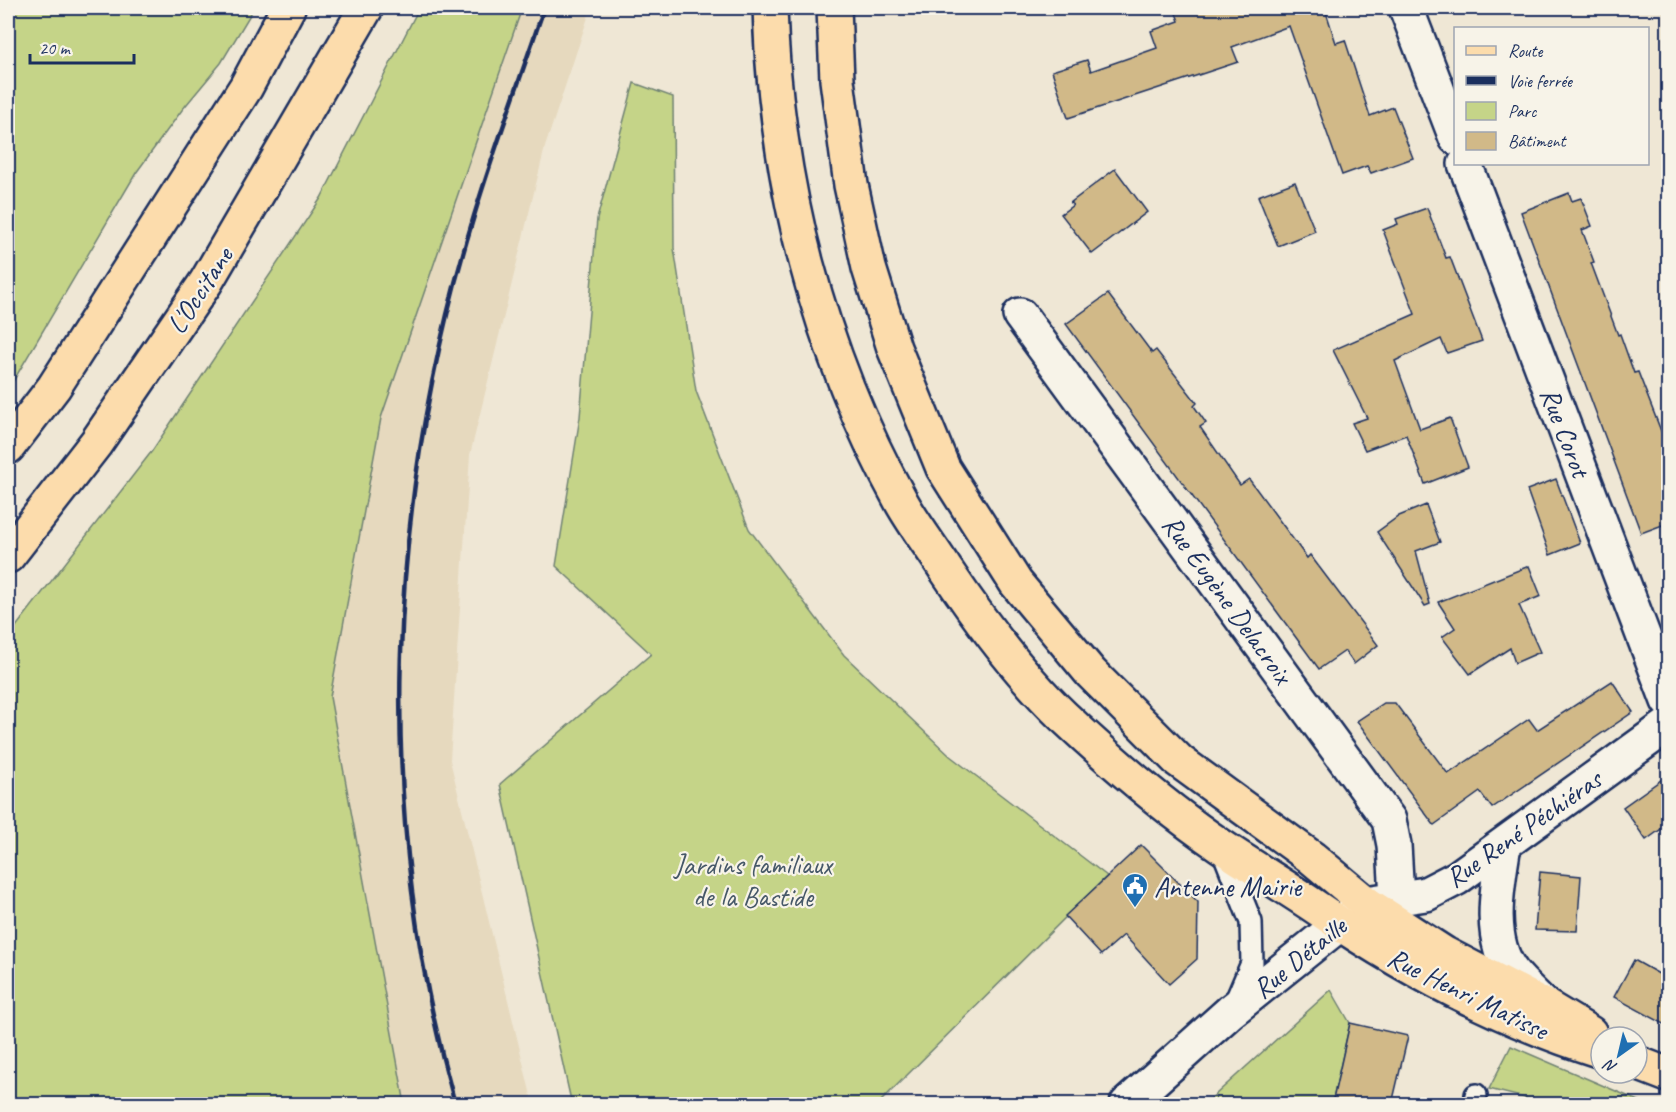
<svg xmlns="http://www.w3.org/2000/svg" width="1676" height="1112" viewBox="0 0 1676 1112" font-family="Caveat,sans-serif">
<rect width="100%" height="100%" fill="#efe7d5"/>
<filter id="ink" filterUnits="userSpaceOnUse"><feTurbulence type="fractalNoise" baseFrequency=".0167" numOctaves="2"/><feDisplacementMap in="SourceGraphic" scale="12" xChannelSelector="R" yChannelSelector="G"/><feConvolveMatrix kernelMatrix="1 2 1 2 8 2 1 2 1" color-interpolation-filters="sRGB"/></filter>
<g filter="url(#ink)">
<!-- built -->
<polygon fill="#e6d9be" points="522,8 591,8 545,147 470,455 450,760 533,1104 405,1104 330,697 381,418"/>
<!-- green -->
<g fill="#c5d488" stroke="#708273" stroke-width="1.5">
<polygon points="8,8 254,8 221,63 182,110 136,173 8,390"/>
<polygon points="419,8 522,8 381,418 330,697 405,1104 8,1104 8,637 152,451 321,198"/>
<polygon points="634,83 673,97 674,248 696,391 749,529 844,655 950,756 1107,876 878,1104 573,1104 570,1096 500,784 651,654 556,566 580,417 597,219"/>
<polygon points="1331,990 1350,1023 1332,1104 1205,1104"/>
<polygon points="1511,1046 1646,1104 1524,1104 1525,1098 1489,1089"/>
</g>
<!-- building -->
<g fill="#d1b988" stroke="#1b2f5e" stroke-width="1.5">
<polygon points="1174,8 1330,8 1331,11 1326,12 1336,43 1345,40 1370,116 1393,107 1413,158 1371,173 1367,166 1342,175 1289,26 1232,47 1238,62 1068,118 1052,71 1087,60 1091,71 1157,48 1151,31 1179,21"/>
<polygon points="1115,169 1147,212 1092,254 1061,214 1073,205 1070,203"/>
<polygon points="1295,182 1315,231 1278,246 1258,196"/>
<polygon points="1569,193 1572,201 1581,198 1592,226 1582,230 1594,262 1591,263 1618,335 1620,334 1634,373 1638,372 1668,449 1668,523 1641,533 1521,212"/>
<polygon points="1427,208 1446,258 1450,257 1482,341 1447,353 1441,339 1395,361 1420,429 1450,418 1468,467 1425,484 1406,435 1365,450 1352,423 1367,418 1333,350 1415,314 1383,230 1398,224 1396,219"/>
<polygon points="1108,294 1152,353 1156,350 1197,403 1194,406 1206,423 1200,427 1240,485 1249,479 1307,558 1310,555 1378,645 1354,664 1345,651 1319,669 1066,324"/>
<polygon points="1556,479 1580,543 1550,555 1527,490"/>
<polygon points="1426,505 1440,542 1416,551 1430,604 1425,606 1377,532 1399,516"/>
<polygon points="1529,566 1541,596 1519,605 1540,652 1515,663 1510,648 1470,674 1442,637 1455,628 1438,602"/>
<polygon points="1612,681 1633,712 1492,808 1480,792 1434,825 1357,721 1384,703 1395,703 1448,774 1529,719 1537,730"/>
<polygon points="1668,775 1668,824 1646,840 1623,807"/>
<polygon points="1141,845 1198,902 1197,959 1169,984 1124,935 1101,955 1065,916"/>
<polygon points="1540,872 1581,876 1577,931 1535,930"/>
<polygon points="1634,960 1668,979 1668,1026 1614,997"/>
<polygon points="1350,1023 1408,1036 1392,1104 1332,1104"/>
</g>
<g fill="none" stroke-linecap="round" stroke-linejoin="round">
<defs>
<g id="service">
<polyline points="1221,846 1251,922 1252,963 1235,1003"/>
<polyline points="1475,1104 1476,1095"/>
</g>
<g id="minor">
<polyline points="1406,8 1456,138"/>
<polyline points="1465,164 1668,701"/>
<polyline points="1020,315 1389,820 1394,845 1397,897"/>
<path d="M1504,845C1498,883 1486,939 1513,973C1521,983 1532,993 1542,1003"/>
<polyline points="1127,1104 1231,1011 1366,903 1426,894 1457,878 1668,725"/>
</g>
<g id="primary">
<polyline points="1366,903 1445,954 1545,1006 1590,1033"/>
<path d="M1340,924C1421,977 1508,1022 1601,1051"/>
<polyline points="1637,1063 1668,1075"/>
</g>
<g id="motorway">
<path d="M770,8C775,180 818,351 902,503C915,526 932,548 946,570C979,619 1020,675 1063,716C1112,762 1165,808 1221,846C1261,873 1302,896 1340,924"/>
<polyline points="834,8 837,80 851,185 869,268 894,348 943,468 1016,583 1091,673 1179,761 1312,858 1366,903"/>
<polyline points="8,447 54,387 246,87 288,8"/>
<polyline points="8,556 96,443 206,282 366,8"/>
</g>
</defs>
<!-- service casing -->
<use href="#service" stroke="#1b2f5e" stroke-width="26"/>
<!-- minor casing -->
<use href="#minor" stroke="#1b2f5e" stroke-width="38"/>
<!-- primary casing -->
<use href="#primary" stroke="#1b2f5e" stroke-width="38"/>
<!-- motorway casing -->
<use href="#motorway" stroke="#1b2f5e" stroke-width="38"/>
<!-- service -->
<use href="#service" stroke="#f7f3e8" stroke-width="21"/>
<!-- minor -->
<use href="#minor" stroke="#f7f3e8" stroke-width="33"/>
<!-- primary -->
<use href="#primary" stroke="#fcdcac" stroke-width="33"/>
<!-- motorway -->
<use href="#motorway" stroke="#fcdcac" stroke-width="33"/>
<!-- rail -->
<path stroke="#1b2f5e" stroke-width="4.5" d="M455,1104C373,812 386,505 474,216C495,146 521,77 544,8"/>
</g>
</g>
<!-- icons -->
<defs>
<symbol id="civic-pin" viewBox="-11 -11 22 30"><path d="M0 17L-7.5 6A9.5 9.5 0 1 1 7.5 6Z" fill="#1f6fb2" stroke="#f7f3e8"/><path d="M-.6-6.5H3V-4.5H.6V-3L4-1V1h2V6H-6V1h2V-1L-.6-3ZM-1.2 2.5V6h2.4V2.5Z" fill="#fff"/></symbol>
</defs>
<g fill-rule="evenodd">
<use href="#civic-pin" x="1120" y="871" width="30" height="40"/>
</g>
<g text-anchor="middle" stroke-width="4.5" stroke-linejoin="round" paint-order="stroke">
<!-- street labels -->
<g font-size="28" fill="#1b2f5e" stroke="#f7f3e8">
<text transform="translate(199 290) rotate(-57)" y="10">L'Occitane</text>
<text transform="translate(1566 432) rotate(69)" y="10">Rue Corot</text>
<text transform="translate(1228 599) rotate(54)" y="10">Rue Eugène Delacroix</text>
<text transform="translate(1523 828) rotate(-35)" y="10">Rue René Péchiéras</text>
<text transform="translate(1299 957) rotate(-39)" y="10">Rue Détaille</text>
<text transform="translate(1468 993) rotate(26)" y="10">Rue Henri Matisse</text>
</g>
<!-- park labels -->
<g font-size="28" fill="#465868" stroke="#f7f3e8">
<text x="753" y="874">Jardins familiaux<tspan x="753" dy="32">de la Bastide</tspan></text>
</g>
<!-- poi labels -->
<g font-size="28" fill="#1b2f5e" stroke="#f7f3e8" text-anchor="start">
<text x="1154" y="896">Antenne Mairie</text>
</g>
</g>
<!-- margin -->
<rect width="1676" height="1112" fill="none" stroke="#f7f3e8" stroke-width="30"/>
<rect x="15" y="15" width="1646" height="1082" fill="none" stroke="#1b2f5e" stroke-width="2" filter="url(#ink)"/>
<!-- legend -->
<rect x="1454" y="27" width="195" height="138" fill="#f7f3e8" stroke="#9fa5b1" stroke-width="1.5"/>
<rect x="1466" y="46" width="30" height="9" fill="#fcdcac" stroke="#9fa5b1" stroke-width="1.5"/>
<text x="1508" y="57" font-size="18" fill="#1b2f5e">Route</text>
<rect x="1466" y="76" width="30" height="9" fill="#1b2f5e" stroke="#9fa5b1" stroke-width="1.5"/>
<text x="1508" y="87" font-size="18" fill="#1b2f5e">Voie ferrée</text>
<rect x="1466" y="102" width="30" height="18" fill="#c5d488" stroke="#9fa5b1" stroke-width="1.5"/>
<text x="1508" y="117" font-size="18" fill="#1b2f5e">Parc</text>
<rect x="1466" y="132" width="30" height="18" fill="#d1b988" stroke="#9fa5b1" stroke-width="1.5"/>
<text x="1508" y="147" font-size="18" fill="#1b2f5e">Bâtiment</text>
<!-- north arrow -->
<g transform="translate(1619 1055) rotate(214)"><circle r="28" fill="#f7f3e8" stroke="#9fa5b1" stroke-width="1.5"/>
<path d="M0-4.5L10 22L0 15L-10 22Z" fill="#1f6fb2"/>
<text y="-9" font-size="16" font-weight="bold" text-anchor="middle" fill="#1b2f5e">N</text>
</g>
<!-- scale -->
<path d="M30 54v9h104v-9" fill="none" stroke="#1b2f5e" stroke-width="3"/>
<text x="39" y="54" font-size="18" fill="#1b2f5e" stroke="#f7f3e8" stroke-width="4.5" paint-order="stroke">20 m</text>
</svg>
